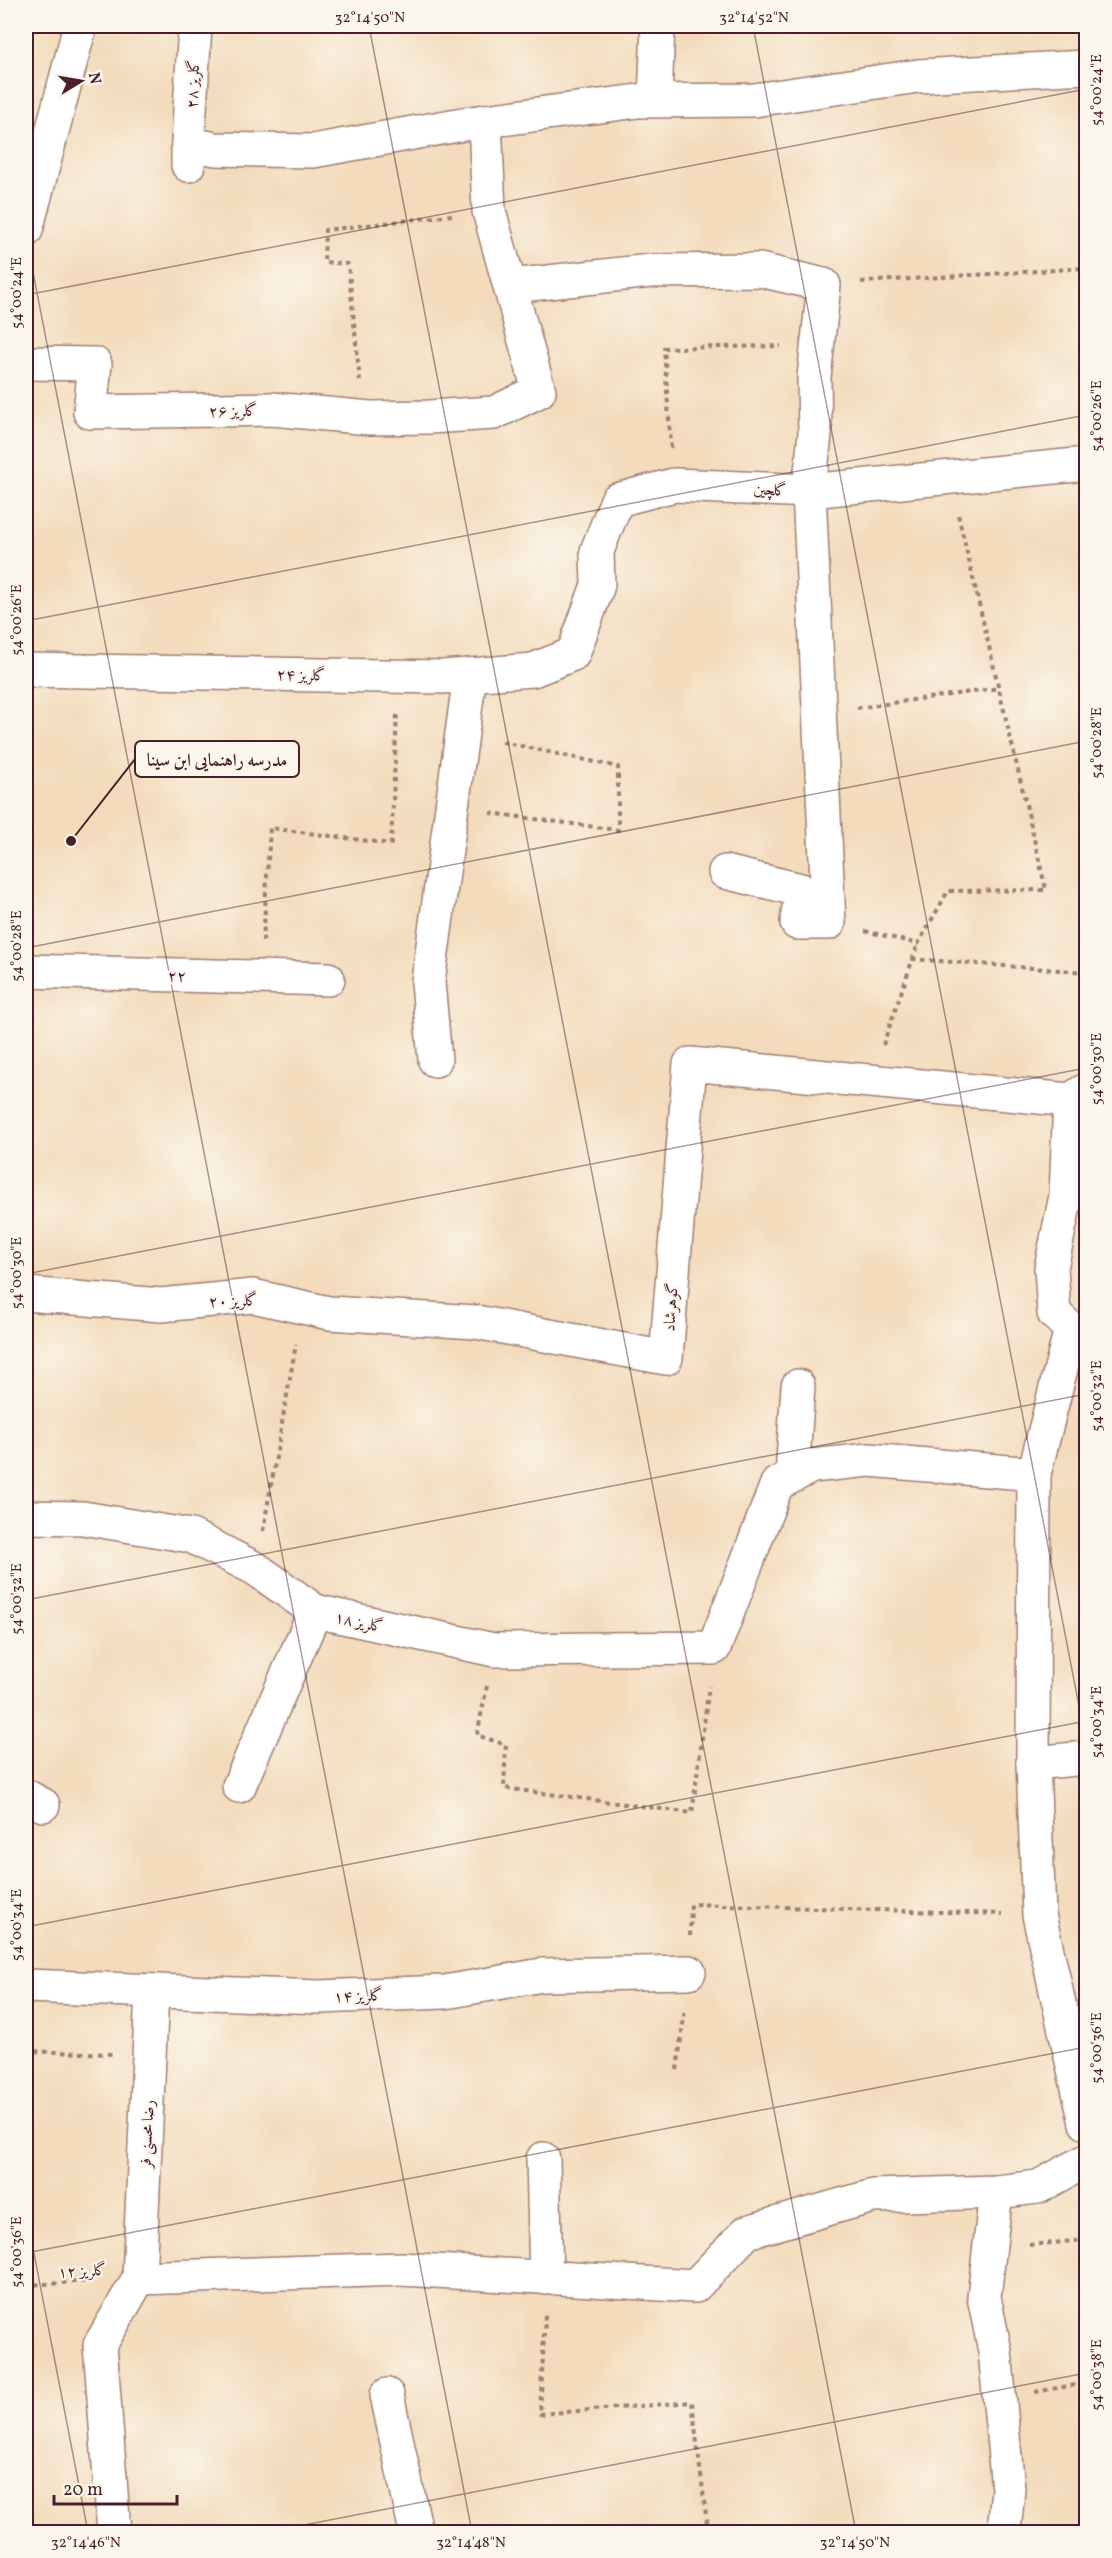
<svg xmlns="http://www.w3.org/2000/svg" width="1112" height="2558" viewBox="0 0 1112 2558" font-family="Vollkorn,Amiri,serif">
<rect width="100%" height="100%" fill="#fbf7ec"/>
<filter id="ink" filterUnits="userSpaceOnUse"><feTurbulence type="fractalNoise" baseFrequency=".0167" numOctaves="2"/><feDisplacementMap in="SourceGraphic" scale="12" xChannelSelector="R" yChannelSelector="G"/><feConvolveMatrix kernelMatrix="1 2 1 2 8 2 1 2 1" color-interpolation-filters="sRGB"/></filter>
<filter id="wash" filterUnits="userSpaceOnUse"><feTurbulence type="fractalNoise" baseFrequency=".008" numOctaves="4" result="noise"/><feDisplacementMap in="SourceGraphic" scale="24" xChannelSelector="R" yChannelSelector="G"/><feGaussianBlur stdDeviation="1.35" result="paint"/><feColorMatrix in="noise" values="0 0 0 0 0 0 0 0 0 0 0 0 0 0 0 0 0 1.4 0 .05"/><feComposite in="paint" operator="in"/></filter>
<g filter="url(#wash)">
<rect width="100%" height="100%" fill="#f3dbbb"/>
</g>
<g filter="url(#ink)">
<g fill="none" stroke-linecap="round" stroke-linejoin="round">
<defs>
<g id="minor">
<polyline points="655,100 658,26"/>
<polyline points="188,143 195,26"/>
<polyline points="188,165 188,143 215,149 313,151 463,124 638,101 754,100 918,76 1086,67"/>
<polyline points="26,230 80,26"/>
<polyline points="511,286 651,271 760,270 824,285 814,377 815,434 809,491 829,923 797,923 801,890 725,872"/>
<polyline points="26,363 95,364 90,412 272,409 370,418 429,417 494,413 539,391 489,211 485,121"/>
<polyline points="26,670 443,677 533,670 573,654 598,585 597,551 617,500 674,485 809,491 1086,464"/>
<polyline points="26,971 328,979"/>
<polyline points="435,1060 428,982 470,675"/>
<polyline points="1070,1100 1066,1196 1051,1268 1054,1313 1071,1329 1086,1333"/>
<polyline points="26,1294 161,1305 253,1296 329,1313 476,1322 666,1358 690,1064 1070,1100 1086,1090"/>
<polyline points="1034,1474 1033,1763 1039,1915 1086,2123"/>
<polyline points="792,1476 798,1386"/>
<polyline points="26,1517 83,1518 191,1536 256,1569 315,1611 494,1650 714,1648 777,1484 812,1466 869,1460 1034,1474 1071,1329"/>
<polyline points="1033,1763 1086,1758"/>
<polyline points="239,1786 315,1611"/>
<polyline points="26,1796 43,1805"/>
<polyline points="26,1986 319,1997 445,1992 542,1975 689,1972"/>
<polyline points="543,2159 546,2278"/>
<polyline points="996,2192 984,2297 995,2351 1008,2489 1004,2532"/>
<polyline points="139,2278 401,2269 695,2286 747,2232 873,2196 996,2192 1038,2187 1086,2161"/>
<polyline points="387,2395 416,2532"/>
<polyline points="114,2532 100,2345 139,2278 152,1991"/>
</g>
</defs>
<!-- minor casing -->
<use href="#minor" stroke="#9e7d73" stroke-width="36"/>
<!-- path -->
<g stroke="#9e7d73" stroke-width="4" stroke-dasharray="4.5 4.5" stroke-linecap="butt">
<polyline points="861,282 1086,268"/>
<polyline points="360,381 348,264 324,262 325,230 452,215"/>
<polyline points="671,448 664,348 781,346"/>
<polyline points="857,708 999,688"/>
<polyline points="490,813 618,830 618,767 498,741"/>
<polyline points="865,931 918,944 948,891 1046,890 958,514"/>
<polyline points="263,941 270,828 391,844 397,713"/>
<polyline points="912,959 1086,972"/>
<polyline points="26,1026 29,1010"/>
<polyline points="883,1045 918,944"/>
<polyline points="26,1051 26,1059"/>
<polyline points="263,1531 296,1344"/>
<polyline points="487,1686 477,1735 506,1745 504,1788 692,1813 709,1686"/>
<polyline points="690,1936 691,1904 1003,1914"/>
<polyline points="26,2051 112,2054"/>
<polyline points="677,2070 685,2009"/>
<polyline points="1029,2245 1086,2240"/>
<polyline points="26,2285 94,2281"/>
<polyline points="545,2315 540,2414 692,2402 708,2532"/>
<polyline points="1035,2392 1086,2383"/>
</g>
<!-- minor -->
<use href="#minor" stroke="#fff" stroke-width="33"/>
</g>
</g>
<!-- ticks -->
<path fill="none" stroke="#4a1f2b" stroke-width="1.5" stroke-opacity="0.45" d="M369,26L856,2532M753,26L1086,1742M26,236L472,2532M26,295L1086,89M26,621L1086,415M26,948L1086,741M26,1274L1086,1068M26,1600L1086,1394M26,1927L1086,1721M26,2212L88,2532M26,2253L1086,2047M268,2532L1086,2373"/>
<g text-anchor="middle" stroke-width="4.5" stroke-linejoin="round" paint-order="stroke">
<!-- street labels -->
<g font-size="16" fill="#4a1f2b" stroke="#fbf7ec">
<text transform="translate(192 84) rotate(-87)" y="6">گلریز ۲۸</text>
<text transform="translate(233 410) rotate(-1)" y="6">گلریز ۲۶</text>
<text transform="translate(770 489) rotate(3)" y="6">گلچین</text>
<text transform="translate(301 674) rotate(1)" y="6">گلریز ۲۴</text>
<text transform="translate(177 975) rotate(2)" y="6">۲۲</text>
<text transform="translate(233 1300) rotate(-2)" y="6">گلریز ۲۰</text>
<text transform="translate(670 1307) rotate(-86)" y="6">گوهرشاد</text>
<text transform="translate(359 1621) rotate(12)" y="6">گلریز ۱۸</text>
<text transform="translate(358 1995) rotate(-2)" y="6">گلریز ۱۴</text>
<text transform="translate(146 2134) rotate(-87)" y="6">رضا محسنی فر</text>
<text transform="translate(82 2270) rotate(-3)" y="6">گلریز ۱۲</text>
</g>
</g>
<!-- callouts -->
<path fill="none" stroke="#4a1f2b" stroke-width="2" d="M71 841L135 759"/>
<circle fill="#4a1f2b" stroke="#fbf7ec" stroke-width="2" cx="71" cy="841" r="6"/>
<rect fill="#fbf7ec" stroke="#4a1f2b" stroke-width="2" x="135" y="741" width="164" height="36" rx="6"/>
<g font-size="18" text-anchor="middle" font-weight="bold" fill="#4a1f2b">
<text x="217" y="766">مدرسه راهنمایی ابن سینا</text>
</g>
<!-- margin -->
<rect width="1112" height="2558" fill="none" stroke="#fbf7ec" stroke-width="66"/>
<!-- north arrow -->
<g transform="translate(81 81) rotate(79)" stroke="#fbf7ec" stroke-width="4.5" paint-order="stroke">
<path d="M0-4.5L10 22L0 15L-10 22Z" fill="#4a1f2b"/>
<text y="-9" font-size="16" font-weight="bold" text-anchor="middle" fill="#4a1f2b">N</text>
</g>
<!-- scale -->
<path d="M54 2495v9h123v-9" fill="none" stroke="#4a1f2b" stroke-width="3"/>
<text x="63" y="2495" font-size="18" fill="#4a1f2b" stroke="#fbf7ec" stroke-width="4.5" paint-order="stroke">20 m</text>
<rect x="33" y="33" width="1046" height="2492" fill="none" stroke="#4a1f2b" stroke-width="2"/>
<g font-size="15" text-anchor="middle" fill="#4a1f2b">
<text x="370" y="22">32°14'50"N</text>
<text x="754" y="22">32°14'52"N</text>
<text transform="translate(1096 90) rotate(-90)" y="5">54°00'24"E</text>
<text transform="translate(16 293) rotate(-90)" y="5">54°00'24"E</text>
<text transform="translate(1096 416) rotate(-90)" y="5">54°00'26"E</text>
<text transform="translate(16 620) rotate(-90)" y="5">54°00'26"E</text>
<text transform="translate(1096 743) rotate(-90)" y="5">54°00'28"E</text>
<text transform="translate(16 946) rotate(-90)" y="5">54°00'28"E</text>
<text transform="translate(1096 1069) rotate(-90)" y="5">54°00'30"E</text>
<text transform="translate(16 1273) rotate(-90)" y="5">54°00'30"E</text>
<text transform="translate(1096 1396) rotate(-90)" y="5">54°00'32"E</text>
<text transform="translate(16 1599) rotate(-90)" y="5">54°00'32"E</text>
<text transform="translate(1096 1722) rotate(-90)" y="5">54°00'34"E</text>
<text transform="translate(16 1925) rotate(-90)" y="5">54°00'34"E</text>
<text transform="translate(1096 2048) rotate(-90)" y="5">54°00'36"E</text>
<text transform="translate(16 2252) rotate(-90)" y="5">54°00'36"E</text>
<text transform="translate(1096 2375) rotate(-90)" y="5">54°00'38"E</text>
<text x="86" y="2547">32°14'46"N</text>
<text x="471" y="2547">32°14'48"N</text>
<text x="855" y="2547">32°14'50"N</text>
</g>
</svg>
